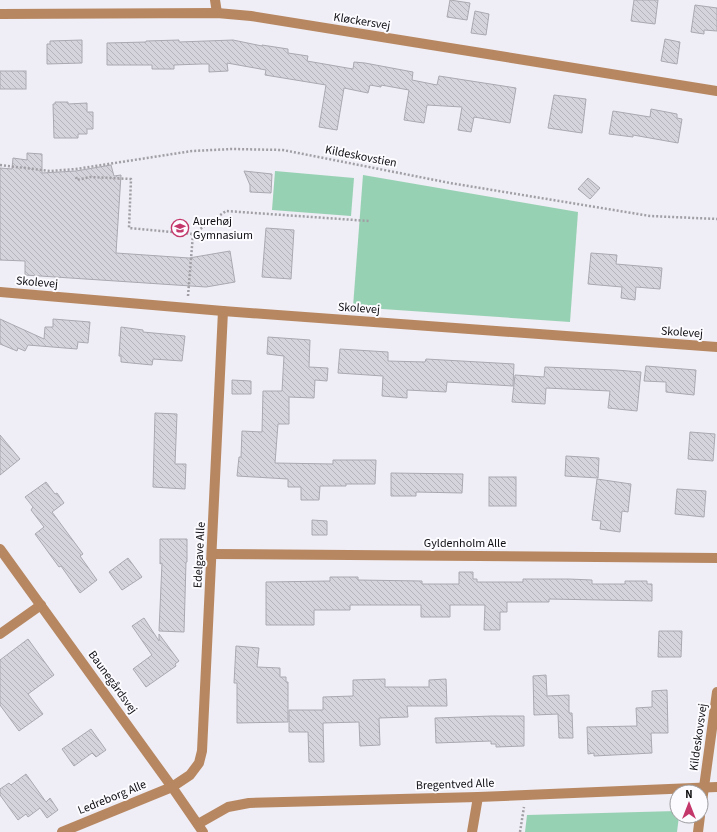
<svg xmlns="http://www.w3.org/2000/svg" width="717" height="832" viewBox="0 0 717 832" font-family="'Source Sans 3',sans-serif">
<defs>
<pattern id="building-back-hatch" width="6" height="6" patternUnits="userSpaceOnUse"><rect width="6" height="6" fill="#d5d3db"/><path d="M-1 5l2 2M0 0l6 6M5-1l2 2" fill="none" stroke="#b6b4bb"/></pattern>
</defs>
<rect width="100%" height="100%" fill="#efedf5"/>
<!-- grass -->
<g fill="#97d1b3">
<polygon points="275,171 354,178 351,216 272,210"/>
<polygon points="363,175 578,212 570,322 353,307"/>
<polygon points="677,811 677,816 679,816 677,832 525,832 527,815"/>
</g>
<!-- building -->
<g fill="url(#building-back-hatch)" stroke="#aaa8b0">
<polygon points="450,0 470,3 467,20 447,17"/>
<polygon points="634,0 658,0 655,24 631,21"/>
<polygon points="695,5 717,8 717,31 704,30 704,34 691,32"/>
<polygon points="475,11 489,14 486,35 471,33"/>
<polygon points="665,39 680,42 677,64 661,61"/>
<polygon points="82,40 82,63 47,64 47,44 50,44 50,41"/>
<polygon points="179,40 179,42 233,40 262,46 262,45 288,49 288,53 308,56 307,61 353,69 354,62 365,63 413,72 412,80 437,85 439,76 516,88 510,123 474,117 471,132 458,130 462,107 427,105 424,123 404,120 409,90 381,85 381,87 370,85 368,93 344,88 337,130 319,127 326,85 265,75 266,70 227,63 228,71 209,72 209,64 201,64 174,65 174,69 152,69 152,65 107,65 107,43 146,42 146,41"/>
<rect x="0" y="71" width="26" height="18"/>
<polygon points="554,95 586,99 582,133 548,128"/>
<polygon points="55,102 68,102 68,104 87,103 87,112 93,112 93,129 87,129 87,134 78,134 78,138 54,138 53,104 55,104"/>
<polygon points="651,109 677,114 677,118 682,119 678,143 633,135 633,137 609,134 613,111 650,117"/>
<polygon points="27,153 42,154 42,173 76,171 111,165 114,176 121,175 116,253 189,258 230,251 235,282 206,287 25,275 25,261 0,260 0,168 12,169 13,158 27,160"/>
<polygon points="244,171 272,174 271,193 250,192 250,185"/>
<polygon points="588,178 600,188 590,199 578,189"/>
<polygon points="266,228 294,230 291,279 262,277"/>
<polygon points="591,253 617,255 616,264 662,268 660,289 636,287 635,300 621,298 622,287 588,284"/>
<polygon points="0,319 44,339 45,327 53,327 53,319 90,322 88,343 78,342 77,349 28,345 25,351 18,348 17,351 0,344"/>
<polygon points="121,327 143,330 143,332 185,336 182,361 153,359 152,365 121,362 121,356 119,356"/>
<polygon points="268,337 310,340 309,367 328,368 327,381 315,380 314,398 289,397 289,424 278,424 275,463 333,464 333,460 376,460 375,484 346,484 346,486 320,486 319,500 301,500 301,487 288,487 288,479 237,476 239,457 241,457 242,431 262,432 263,391 282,391 284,356 267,354"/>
<polygon points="340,349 388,352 388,361 425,362 426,359 514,364 513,386 447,382 446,392 407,390 407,398 382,396 383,376 338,373"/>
<polygon points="646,366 696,370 694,395 666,392 666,382 644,381"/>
<polygon points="545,367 616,370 641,372 637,411 608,408 610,391 546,388 545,404 512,402 515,375 544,377"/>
<polygon points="232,380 251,381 251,394 232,394"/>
<polygon points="155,413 177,414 175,464 186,464 185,489 153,487"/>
<polygon points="690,432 715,434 713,461 688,459"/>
<polygon points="0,435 20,459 0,475"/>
<polygon points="566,456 599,458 598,478 565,476"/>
<polygon points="391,473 463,474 462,493 416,492 416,496 391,496"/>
<rect x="489" y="477" width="27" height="29"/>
<polygon points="597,479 631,484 628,512 622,511 620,532 600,529 601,521 592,520"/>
<polygon points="46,482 55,494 57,493 64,503 52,512 83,554 80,556 97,580 80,593 61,566 59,567 35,534 44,527 31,510 33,507 25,497"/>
<polygon points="677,489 706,491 704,517 675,514"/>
<polygon points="312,520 327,521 327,535 312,535"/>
<polygon points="160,539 187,539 187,562 186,562 184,632 159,631 162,563 160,564"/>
<polygon points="128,558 142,577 122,590 109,572"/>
<polygon points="459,572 473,572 473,579 477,579 477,582 523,582 523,579 569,579 592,580 592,584 625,584 625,581 647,581 647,584 652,584 652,601 549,599 549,602 507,602 507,612 500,612 500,630 484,630 485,605 450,605 450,617 421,617 421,605 350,605 350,610 314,610 314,625 266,625 266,582 330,581 330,577 358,577 358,580 422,581 422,584 459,584"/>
<polygon points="144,618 159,641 159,634 179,661 175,664 176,666 146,687 133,669 152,655 132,626"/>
<polygon points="659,631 682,631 681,657 658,657"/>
<polygon points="28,639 54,675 28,694 43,714 19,731 0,705 0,660"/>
<polygon points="236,646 259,648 257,667 280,668 280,677 286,677 286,682 288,682 288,722 237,723 237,683 234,683"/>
<polygon points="546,675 547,696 569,695 569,713 572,713 573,738 559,738 558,714 534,715 533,676"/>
<polygon points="385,679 385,687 429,687 429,680 446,679 447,706 407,706 408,717 379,718 380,745 360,746 359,722 323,723 324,762 309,762 308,732 289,732 289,710 323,710 323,697 353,696 353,680"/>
<polygon points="667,690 668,733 651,733 652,753 594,756 594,753 588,754 587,727 637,726 636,708 652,707 652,691"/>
<polygon points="492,716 524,716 524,746 496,747 496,744 491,744 491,741 436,743 435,718"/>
<polygon points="91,729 106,750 96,757 92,753 74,766 62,749"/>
<polygon points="26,774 46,802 50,798 58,810 47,818 40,808 28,817 26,814 18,820 0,795 0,789 9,783 11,785"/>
</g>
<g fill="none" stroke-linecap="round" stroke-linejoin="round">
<!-- path -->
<g stroke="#a19fa5" stroke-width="2.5" stroke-dasharray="2 2" stroke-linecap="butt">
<polyline points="0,165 50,171 76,169 192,151 232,149 283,150 450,183 650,216 717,219"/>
<polyline points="76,177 77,180 90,177 131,179 129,228 193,234 226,211 369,221"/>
<polyline points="188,296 193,234"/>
<polyline points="520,832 524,807"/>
</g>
<!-- minor -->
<g stroke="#b78761" stroke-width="10">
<polyline points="215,0 217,13"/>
<polyline points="0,14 217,13 251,16 717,91"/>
<polyline points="0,292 223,311 717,347"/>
<polyline points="0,549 172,787 203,832"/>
<polyline points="212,554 717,558"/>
<polyline points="0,634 41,605"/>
<polyline points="701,809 717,692"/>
<polyline points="198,824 228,807 249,803 478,797 717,787"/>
<polyline points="62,832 172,787 190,775 199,763 202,751 223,311"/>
<polyline points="472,832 478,797"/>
<polyline points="698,832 700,816"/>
</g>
</g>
<!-- icons -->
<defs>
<symbol id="school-ring" viewBox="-11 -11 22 22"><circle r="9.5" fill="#fcfbff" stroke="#c4376a" stroke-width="1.5"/><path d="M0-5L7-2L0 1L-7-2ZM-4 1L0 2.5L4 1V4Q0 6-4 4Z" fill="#c4376a"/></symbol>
</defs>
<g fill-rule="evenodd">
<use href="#school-ring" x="170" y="218" width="20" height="20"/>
</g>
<g text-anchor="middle" stroke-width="4" stroke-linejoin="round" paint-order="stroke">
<!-- street labels -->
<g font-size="12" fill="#0e0d10" stroke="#fcfbff">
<text transform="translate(362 21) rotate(9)" y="4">Kløckersvej</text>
<text transform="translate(361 156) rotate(11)" y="4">Kildeskovstien</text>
<text transform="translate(37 282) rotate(5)" y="4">Skolevej</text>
<text transform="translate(359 308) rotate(4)" y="4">Skolevej</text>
<text transform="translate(682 332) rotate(4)" y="4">Skolevej</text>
<text x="465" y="547">Gyldenholm Alle</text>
<text transform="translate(199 555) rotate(-87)" y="4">Edelgave Alle</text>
<text transform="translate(113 682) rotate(54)" y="4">Baunegårdsvej</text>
<text transform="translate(698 737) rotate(-82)" y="4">Kildeskovsvej</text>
<text transform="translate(455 784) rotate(-2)" y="4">Bregentved Alle</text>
<text transform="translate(112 797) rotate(-22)" y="4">Ledreborg Alle</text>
</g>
<!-- poi labels -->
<g font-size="12" fill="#0e0d10" stroke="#fcfbff" text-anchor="start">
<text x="193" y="225">Aurehøj<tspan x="193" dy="14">Gymnasium</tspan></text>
</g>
</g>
<!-- north arrow -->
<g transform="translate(689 804)"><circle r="19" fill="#fcfbff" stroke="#9d9c9f"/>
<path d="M0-3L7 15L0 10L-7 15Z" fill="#c4376a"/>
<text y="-6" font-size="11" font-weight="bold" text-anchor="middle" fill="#0e0d10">N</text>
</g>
</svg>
